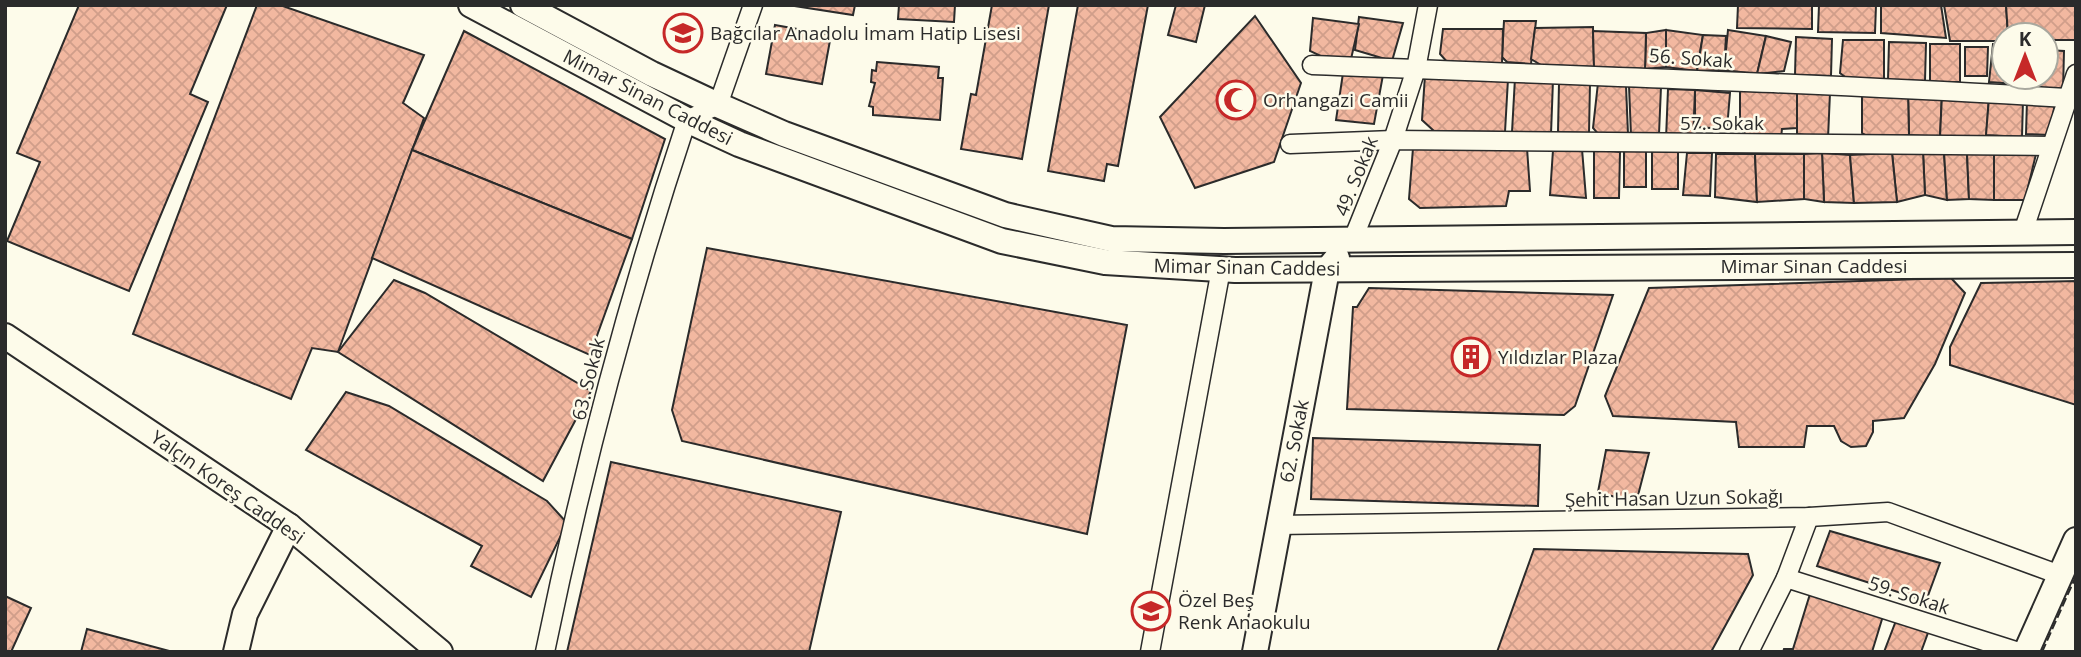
<svg xmlns="http://www.w3.org/2000/svg" width="2081" height="657" viewBox="0 0 2081 657" font-family="'Open Sans',sans-serif">
<defs>
<pattern id="building-cross-hatch" width="8" height="8" patternUnits="userSpaceOnUse" patternTransform="scale(1.75)"><rect width="8" height="8" fill="#f2b8a0"/><path d="M0 0l8 8M0 8l8-8" fill="none" stroke="#d09e8a"/></pattern>
</defs>
<rect width="100%" height="100%" fill="#fdfbea"/>
<!-- building -->
<g fill="url(#building-cross-hatch)" stroke="#2b2b2b" stroke-width="2">
<polygon points="79,5 227,5 190,94 208,102 129,291 7,241 40,162 17,153"/>
<polygon points="257,5 280,5 424,55 403,103 424,118 338,352 312,348 291,399 133,334"/>
<polygon points="788,5 855,5 853,15"/>
<polygon points="899,5 955,5 954,22 898,19"/>
<polygon points="992,5 1049,5 1022,159 961,149 971,94 976,95"/>
<polygon points="1078,5 1148,5 1118,166 1107,164 1104,181 1048,171"/>
<polygon points="1176,5 1205,5 1196,42 1168,35"/>
<polygon points="1738,5 1812,5 1812,29 1737,28"/>
<polygon points="1819,5 1876,5 1875,33 1818,32"/>
<polygon points="1881,5 1941,5 1946,38 1881,33"/>
<polygon points="1944,5 2006,5 2008,35 2004,35 2004,41 1950,41"/>
<polygon points="2006,5 2076,5 2075,40 2046,40 2046,35 2008,35"/>
<polygon points="1255,16 1301,83 1274,162 1195,188 1160,117"/>
<polygon points="1359,17 1403,23 1392,61 1355,50"/>
<polygon points="1313,18 1359,24 1351,59 1327,59 1310,51"/>
<polygon points="1504,21 1536,21 1531,64 1507,62 1502,57"/>
<polygon points="775,25 831,35 822,84 766,74"/>
<polygon points="1593,27 1594,67 1541,65 1531,59 1535,28"/>
<polygon points="1443,29 1503,29 1502,63 1448,63 1440,54"/>
<polygon points="1666,30 1666,67 1645,69 1646,33"/>
<polygon points="1666,30 1703,35 1697,71 1666,67"/>
<polygon points="1728,30 1766,36 1757,74 1724,70"/>
<polygon points="464,31 665,139 632,239 412,150"/>
<polygon points="1593,31 1646,33 1645,69 1594,67"/>
<polygon points="1703,35 1726,36 1724,70 1697,71"/>
<polygon points="1766,36 1791,42 1784,71 1757,74"/>
<polygon points="1796,37 1832,39 1831,76 1795,75"/>
<polygon points="1843,40 1884,40 1884,80 1849,80 1840,73"/>
<polygon points="1889,42 1926,43 1925,81 1888,80"/>
<rect x="1930" y="44" width="30" height="38"/>
<polygon points="1993,44 2004,45 2004,77 2018,77 2017,84 1989,82"/>
<polygon points="1965,47 1988,47 1987,76 1965,76"/>
<polygon points="2046,50 2064,51 2063,91 2029,89 2017,84 2018,77 2046,77"/>
<polygon points="877,62 939,67 938,78 943,78 940,120 873,115 873,107 869,106 875,83 871,82 872,70 876,71"/>
<polygon points="1343,73 1383,75 1374,124 1336,120"/>
<polygon points="1425,75 1508,79 1505,132 1434,131 1422,120"/>
<polygon points="1515,78 1553,80 1551,134 1512,132"/>
<polygon points="1559,83 1590,83 1589,133 1558,132"/>
<polygon points="1598,83 1626,86 1628,134 1600,136 1593,128"/>
<polygon points="1629,86 1661,87 1659,134 1631,135"/>
<polygon points="1668,89 1695,90 1693,140 1666,139"/>
<polygon points="1695,90 1730,93 1727,129 1695,127"/>
<polygon points="1740,90 1797,93 1797,128 1782,129 1781,138 1749,136 1740,130"/>
<polygon points="1797,93 1830,93 1828,138 1797,134"/>
<polygon points="1908,93 1942,94 1940,137 1909,135"/>
<polygon points="1908,93 1909,135 1871,138 1862,133 1862,95"/>
<polygon points="1942,94 1989,97 1986,139 1940,137"/>
<polygon points="1989,98 2023,100 2022,137 1986,135"/>
<polygon points="2027,100 2055,102 2050,135 2026,134"/>
<polygon points="1413,148 1527,148 1530,191 1509,191 1506,206 1420,208 1409,199"/>
<polygon points="1582,149 1586,198 1550,195 1553,150"/>
<polygon points="1594,149 1620,152 1619,198 1594,198"/>
<polygon points="412,150 632,239 590,355 372,258"/>
<polygon points="1624,150 1646,151 1646,187 1624,187"/>
<rect x="1652" y="151" width="26" height="38"/>
<polygon points="1923,152 1944,152 1947,200 1925,195"/>
<polygon points="1923,152 1925,195 1897,202 1892,153"/>
<polygon points="1944,152 1967,153 1969,199 1947,200"/>
<polygon points="1687,153 1712,153 1710,196 1683,195"/>
<polygon points="1822,153 1850,155 1854,203 1824,202"/>
<polygon points="1822,153 1824,202 1804,199 1804,154"/>
<polygon points="1892,153 1897,202 1854,203 1850,155"/>
<polygon points="1967,153 1994,154 1994,200 1969,199"/>
<polygon points="1716,154 1755,154 1757,202 1715,197"/>
<polygon points="1755,154 1804,154 1804,199 1757,202"/>
<polygon points="1994,154 2036,154 2025,200 1994,200"/>
<polygon points="707,248 1127,325 1087,534 682,441 672,410"/>
<polygon points="1951,278 1965,293 1935,364 1904,418 1873,421 1873,432 1866,446 1851,447 1841,441 1834,426 1807,426 1804,447 1739,447 1736,422 1613,416 1605,396 1649,288"/>
<polygon points="394,280 425,293 591,391 543,481 338,352"/>
<polygon points="2076,281 2076,405 1950,365 1950,347 1981,283"/>
<polygon points="1369,288 1613,295 1575,406 1564,415 1347,409 1353,307 1357,307"/>
<polygon points="346,392 389,406 547,501 567,523 531,597 471,566 482,546 306,450"/>
<polygon points="1313,438 1540,445 1538,506 1311,499"/>
<polygon points="1606,450 1649,453 1636,503 1598,492"/>
<polygon points="611,462 841,512 809,652 567,652"/>
<polygon points="1830,531 1940,563 1926,601 1817,566"/>
<polygon points="1534,549 1748,554 1753,575 1711,652 1497,652"/>
<polygon points="1810,594 1883,616 1872,652 1783,652 1784,649 1793,649"/>
<polygon points="5,596 31,608 11,652 5,652"/>
<polygon points="1897,618 1929,630 1921,652 1884,652"/>
<polygon points="87,629 173,652 81,652"/>
</g>
<g fill="none" stroke-linecap="round" stroke-linejoin="round">
<defs>
<g id="street">
<path d="M1312,65C1564,75 1816,83 2067,98"/>
<polyline points="1290,144 1393,140 2050,146"/>
<polyline points="2023,232 2076,74"/>
<polyline points="1353,239 1393,140 1416,69 1428,5"/>
<polyline points="1277,525 1809,517 1888,512 2060,575"/>
<polyline points="1786,578 2019,652"/>
<path d="M545,652C582,472 629,294 687,120L718,105L753,5"/>
<polyline points="1150,652 1221,269"/>
<polyline points="1749,652 1786,578 1809,517"/>
</g>
<g id="secondary">
<polyline points="471,5 687,120 739,144 1002,241 1105,262 1235,270 2076,265"/>
<polyline points="523,5 652,74 718,105 784,134 1005,215 1111,239 1224,241 2076,232"/>
<polyline points="5,336 289,526 440,652"/>
<polyline points="236,652 245,614 289,526"/>
<polyline points="1255,652 1327,270 1337,258"/>
<polyline points="2026,652 2076,540"/>
</g>
</defs>
<!-- street casing -->
<use href="#street" stroke="#2b2b2b" stroke-width="21"/>
<!-- secondary casing -->
<use href="#secondary" stroke="#2b2b2b" stroke-width="28"/>
<!-- street -->
<use href="#street" stroke="#fdfbea" stroke-width="18"/>
<!-- secondary -->
<use href="#secondary" stroke="#fdfbea" stroke-width="24"/>
<!-- fence -->
<polyline stroke="#2b2b2b" stroke-width="2" stroke-dasharray="9 3.5" stroke-linecap="butt" points="2042,652 2076,576"/>
</g>
<!-- icons -->
<defs>
<symbol id="school-ring" viewBox="-11 -11 22 22"><circle r="9.5" fill="#fdfbea" stroke="#c62828" stroke-width="1.5"/><path d="M0-5L7-2L0 1L-7-2ZM-4 1L0 2.5L4 1V4Q0 6-4 4Z" fill="#c62828"/></symbol>
<symbol id="mosque-ring" viewBox="-11 -11 22 22"><circle r="9.5" fill="#fdfbea" stroke="#c62828" stroke-width="1.5"/><path d="M3.5-4.9A6 6 0 1 0 3.5 4.9A5 5 0 1 1 3.5-4.9Z" fill="#c62828"/></symbol>
<symbol id="building-ring" viewBox="-11 -11 22 22"><circle r="9.5" fill="#fdfbea" stroke="#c62828" stroke-width="1.5"/><path d="M-4-6H4V6H1V3H-1V6H-4ZM-2.5-4.3h1.7v1.8h-1.7ZM.8-4.3h1.7v1.8H.8ZM-2.5-1h1.7V.8h-1.7ZM.8-1h1.7V.8H.8Z" fill="#c62828"/></symbol>
</defs>
<g fill-rule="evenodd">
<use href="#school-ring" x="661" y="11" width="44" height="44"/>
<use href="#mosque-ring" x="1214" y="78" width="44" height="44"/>
<use href="#building-ring" x="1449" y="335" width="44" height="44"/>
<use href="#school-ring" x="1129" y="589" width="44" height="44"/>
</g>
<g text-anchor="middle" stroke-width="5" stroke-linejoin="round" paint-order="stroke">
<!-- poi labels -->
<g font-size="19" fill="#2b2b2b" stroke="#fdfbea" text-anchor="start">
<text x="710" y="40">Bağcılar Anadolu İmam Hatip Lisesi</text>
<text x="1263" y="107">Orhangazi Camii</text>
<text x="1498" y="364">Yıldızlar Plaza</text>
<text x="1178" y="607">Özel Beş<tspan x="1178" dy="22">Renk Anaokulu</tspan></text>
</g>
<!-- street labels -->
<g font-size="19" fill="#2b2b2b" stroke="#fdfbea">
<text transform="translate(1691 58) rotate(4)" y="7">56. Sokak</text>
<text transform="translate(648 97) rotate(27)" y="7">Mimar Sinan Caddesi</text>
<text x="1722" y="130">57. Sokak</text>
<text transform="translate(1356 176) rotate(-68)" y="7">49. Sokak</text>
<text x="1814" y="273">Mimar Sinan Caddesi</text>
<text transform="translate(1247 267) rotate(1)" y="7">Mimar Sinan Caddesi</text>
<text transform="translate(588 379) rotate(-76)" y="7">63. Sokak</text>
<text transform="translate(1294 441) rotate(-79)" y="7">62. Sokak</text>
<text transform="translate(228 487) rotate(35)" y="7">Yalçın Koreş Caddesi</text>
<text transform="translate(1674 498) rotate(-1)" y="7">Şehit Hasan Uzun Sokağı</text>
<text transform="translate(1909 595) rotate(18)" y="7">59. Sokak</text>
</g>
</g>
<!-- border -->
<rect width="2081" height="657" fill="none" stroke="#2b2b2b" stroke-width="14"/>
<!-- north arrow -->
<g transform="translate(2025 56)"><circle r="33" fill="#fdfbea" stroke="#a9a89e" stroke-width="2"/>
<path d="M0-5L12 26L0 18L-12 26Z" fill="#c62828"/>
<text y="-10" font-size="19" font-weight="bold" text-anchor="middle" fill="#2b2b2b">K</text>
</g>
</svg>
